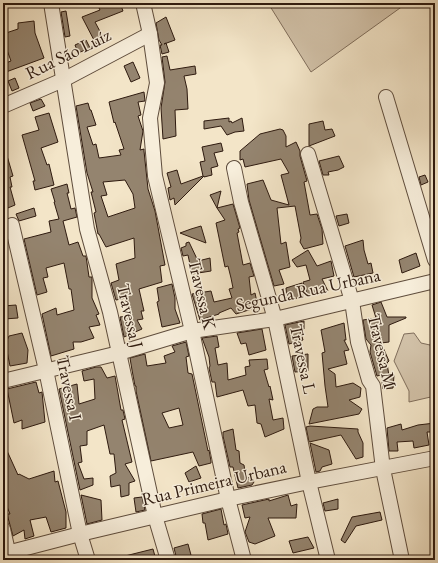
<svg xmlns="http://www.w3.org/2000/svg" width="438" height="563" viewBox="0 0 438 563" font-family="'EB Garamond',serif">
<rect width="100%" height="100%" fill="#f3e5c8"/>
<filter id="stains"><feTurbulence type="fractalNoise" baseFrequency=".005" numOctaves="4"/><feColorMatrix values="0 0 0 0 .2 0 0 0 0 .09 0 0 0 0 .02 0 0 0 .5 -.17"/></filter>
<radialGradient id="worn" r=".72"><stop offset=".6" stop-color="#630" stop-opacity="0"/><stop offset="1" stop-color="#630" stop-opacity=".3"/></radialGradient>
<!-- green -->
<g fill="#d2c2a9" stroke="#806e5c">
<polygon points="268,3 407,3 311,72"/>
<polygon points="414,333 421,343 430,345 435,351 435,396 409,402 409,391 394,361 404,334"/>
</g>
<!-- building -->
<g fill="#94846f" stroke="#2e1a0f" fill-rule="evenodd">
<polygon points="114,3 120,3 123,11 95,22 104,39 96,44 82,17 100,10 99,8"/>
<polygon points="66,11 70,36 65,37 61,12"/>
<polygon points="166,17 175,40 164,44 166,43 169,52 162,54 160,45 162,45 159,40 156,23"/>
<polygon points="34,21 35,33 44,58 6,72 3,64 11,61 3,39 3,34 18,29 18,23"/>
<polygon points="86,40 90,48 78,53 75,45"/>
<polygon points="167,56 170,70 195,66 196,74 184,76 187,89 188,109 175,110 176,136 163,139 161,108 165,82 162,57"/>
<polygon points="133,62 140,78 131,82 124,66"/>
<polygon points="15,78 19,88 12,91 8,81"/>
<path d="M144,92L145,101L138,102L141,115L138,116L143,131L140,150L144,149V151L148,189L155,211L165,265L160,266L162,282L139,289L144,311H141L143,319L137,320L142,329L124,337L120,317L128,316L126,298L116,300L111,283L119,280L116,264L135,258L134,238L106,247L99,234H98L94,213L96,212L91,192H93L87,173L76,106L88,103L90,110H91L96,125L87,127L93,145L96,144L99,158L121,155L119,150L124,149L115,122L114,123L109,102ZM125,180L133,194L135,208L108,217L101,196L107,195L103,182Z"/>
<polygon points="41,99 45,106 33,111 30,103"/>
<polygon points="49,113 58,142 41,148 47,165 49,164 54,185 35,190 33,181 35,181 22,135 39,130 35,117"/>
<polygon points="229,118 229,122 231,121 232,123 242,118 244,131 235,132 227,135 221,126 204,129 204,121"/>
<polygon points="323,121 325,130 332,129 335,136 309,146 309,124"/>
<polygon points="280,129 283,130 286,136 286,147 296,142 300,151 300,156 307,181 304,182 310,215 317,214 322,229 323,244 304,249 300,242 301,238 295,206 277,208 281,244 286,242 290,267 279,270 284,284 274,286 249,200 247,184 263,180 271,200 289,205 281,175 289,173 281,159 245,167 243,159 240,160 240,151 260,134"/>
<polygon points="221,143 223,151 214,153 218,166 211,168 212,175 204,177 204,176 175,205 174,198 170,200 168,188 171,187 167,173 177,170 181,184 203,176 200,162 205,161 202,147"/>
<polygon points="5,149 13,176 10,177 12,187 10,187 15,205 3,210 3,150"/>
<polygon points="339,156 344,167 338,170 328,172 329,175 323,175 319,161"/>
<polygon points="425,175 428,182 421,185 419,177"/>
<polygon points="67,184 69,193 67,193 71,209 75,208 77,217 63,221 69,245 78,242 83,256 86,256 89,277 92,277 92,298 99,314 96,315 100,325 89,327 94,338 81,342 73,342 74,349 51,356 42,314 56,308 57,315 74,310 71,289 69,289 64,263 46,268 48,277 43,278 47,292 37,295 24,239 51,232 49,221 59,219 54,202 55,202 51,189"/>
<polygon points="221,191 217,208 210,195"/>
<polygon points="233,204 240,228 238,229 239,232 237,233 243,265 250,263 254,276 249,277 251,295 255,293 258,307 236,314 231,308 219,313 219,314 200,320 192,294 211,291 214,302 232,298 229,289 233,288 231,278 228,266 225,267 216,223 225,220 217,208"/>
<polygon points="34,208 36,216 19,221 16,214"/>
<polygon points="347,214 349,223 339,226 336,216"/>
<polygon points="201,226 206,243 180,233 191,229"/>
<polygon points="363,240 364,250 368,264 371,263 373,273 354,277 345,246"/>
<polygon points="189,242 198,261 210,258 211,271 192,274 188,255 183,256 181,248 186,246 186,243"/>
<polygon points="308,250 317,266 331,261 334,276 322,279 328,291 308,296 303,282 310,280 306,265 297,267 292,260"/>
<polygon points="416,253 420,266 402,273 399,260"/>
<polygon points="302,283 303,297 287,300 286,288"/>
<polygon points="172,284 175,298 175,309 180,323 162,327 157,302 159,301 157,288"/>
<polygon points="381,302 387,317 406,317 406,318 389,325 389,342 381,343 389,361 387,363 389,376 394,375 393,388 383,389 381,375 377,376 370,352 371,345 366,339 363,320 376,318 372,305"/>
<polygon points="16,305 18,318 4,319 3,306"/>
<polygon points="304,321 304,329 300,330 303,340 289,344 285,325"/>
<polygon points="344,323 346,340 344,340 349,350 344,351 347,364 328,369 335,374 336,387 353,383 361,388 360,397 349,400 362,409 359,414 309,424 313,409 317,407 328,407 325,386 322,353 325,352 321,330"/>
<polygon points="262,329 266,350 249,355 246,343 241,344 237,333"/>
<polygon points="22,333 28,350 27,363 10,366 7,351 3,352 3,349 9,336"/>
<polygon points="217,336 219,347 215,348 218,365 227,363 228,380 246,375 245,367 250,366 249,360 267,359 268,369 264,370 269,387 270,386 273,400 269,399 273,420 283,418 284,429 265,437 261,424 257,423 255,405 248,406 243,390 217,397 215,382 212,382 209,368 210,366 209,357 202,338"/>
<path d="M186,342L189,356L186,357L188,373L192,374L208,451L209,450L211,461V463L199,466L193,452L151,461L136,391V386H135L132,370L130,358L145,354L147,366L166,363L164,356L175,352L172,346ZM179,408L183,425L169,428L162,413Z"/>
<polygon points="308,354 308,371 295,372 292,356"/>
<polygon points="96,367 101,367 107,378 115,376 121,410 123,410 125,419 122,420 132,462 125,464 135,481 129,483 129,495 121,497 120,485 111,487 110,476 116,473 114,454 110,454 104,425 87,431 87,445 80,446 82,462 78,463 84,479 93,478 93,485 80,490 59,389 77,384 79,404 95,399 94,379 84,381 82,371"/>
<polygon points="36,382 39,393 42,392 45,422 22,429 22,420 14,423 7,389"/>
<polygon points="435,423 435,432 427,432 429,445 414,448 413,441 397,442 398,451 389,451 387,428 401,424 402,430 418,425"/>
<polygon points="310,426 358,429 358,432 363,443 363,457 356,459 341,435 309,442 306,427"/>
<polygon points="233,429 236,450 239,451 240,463 244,465 246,478 251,477 254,482 252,485 238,488 233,467 230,467 223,436 223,432"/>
<polygon points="3,442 18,475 19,474 29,479 54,471 55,482 58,481 66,512 66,528 51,532 46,517 30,520 34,536 25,539 24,530 13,536 7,514 10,514 3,497"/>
<polygon points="310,443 329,450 332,464 322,467 320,471 316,472"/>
<polygon points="196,466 201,478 189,482 185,473"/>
<polygon points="81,495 101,500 102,520 87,524"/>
<polygon points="288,495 291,506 297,504 296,518 268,518 275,536 255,544 249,542 245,532 250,517 245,518 242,505 269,499 269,501"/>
<polygon points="142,497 145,510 136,512 134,498"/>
<polygon points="338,499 338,509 325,511 323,503"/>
<polygon points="221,509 224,525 226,524 228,534 208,540 205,523 203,523 202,514"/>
<polygon points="380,512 382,520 356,526 345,543 341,540 352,517"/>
<polygon points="308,537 314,548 293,553 289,541"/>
<polygon points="188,544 191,555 177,560 174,548"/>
<polygon points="153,549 156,560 121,560 121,557"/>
</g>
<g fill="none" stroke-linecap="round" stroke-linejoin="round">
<defs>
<g id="minor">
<polyline points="51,3 87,229 110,312 155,516 168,560"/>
<polyline points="143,3 150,34 157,83 150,118 155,176 192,331 228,499 244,560"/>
<polyline points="386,97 435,260"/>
<polyline points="3,106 63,80 150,34"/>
<polyline points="308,154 352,301 358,342 369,380 373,386 383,469 402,560"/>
<polyline points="234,168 241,202 275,319 309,482 328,560"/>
<polyline points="12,225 46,370 80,534 88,560"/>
<polyline points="3,381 119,353 192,331 275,319 435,281"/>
<polyline points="3,529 10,560"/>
<polyline points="3,554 80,534 228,499 309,482 435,458"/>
</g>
</defs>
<!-- minor casing -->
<use href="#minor" stroke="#5f4d3d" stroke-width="16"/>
<!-- minor -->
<use href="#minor" stroke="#f7eedb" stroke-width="14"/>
</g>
<g text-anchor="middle" stroke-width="3" stroke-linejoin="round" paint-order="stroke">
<!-- street labels -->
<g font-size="18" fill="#2e1a0f" stroke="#f7eedb">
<text transform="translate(68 54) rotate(-26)" y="6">Rua São Luíz</text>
<text transform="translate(308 290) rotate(-12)" y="6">Segunda Rua Urbana</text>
<text transform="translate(202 294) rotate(77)" y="6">Travessa K</text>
<text transform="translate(130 316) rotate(77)" y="6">Travessa J</text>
<text transform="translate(382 351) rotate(77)" y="6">Travessa M</text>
<text transform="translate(303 359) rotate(78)" y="6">Travessa L</text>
<text transform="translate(69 388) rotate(78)" y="6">Travessa I</text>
<text transform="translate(214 483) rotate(-13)" y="6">Rua Primeira Urbana</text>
</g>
</g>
<!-- margin -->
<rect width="438" height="563" fill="none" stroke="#f3e5c8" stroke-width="16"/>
<rect x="4" y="4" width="430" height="555" fill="none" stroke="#2e1a0f" stroke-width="2"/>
<rect x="8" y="8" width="422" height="547" fill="none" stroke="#2e1a0f"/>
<rect width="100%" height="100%" filter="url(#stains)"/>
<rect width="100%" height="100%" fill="url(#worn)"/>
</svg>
